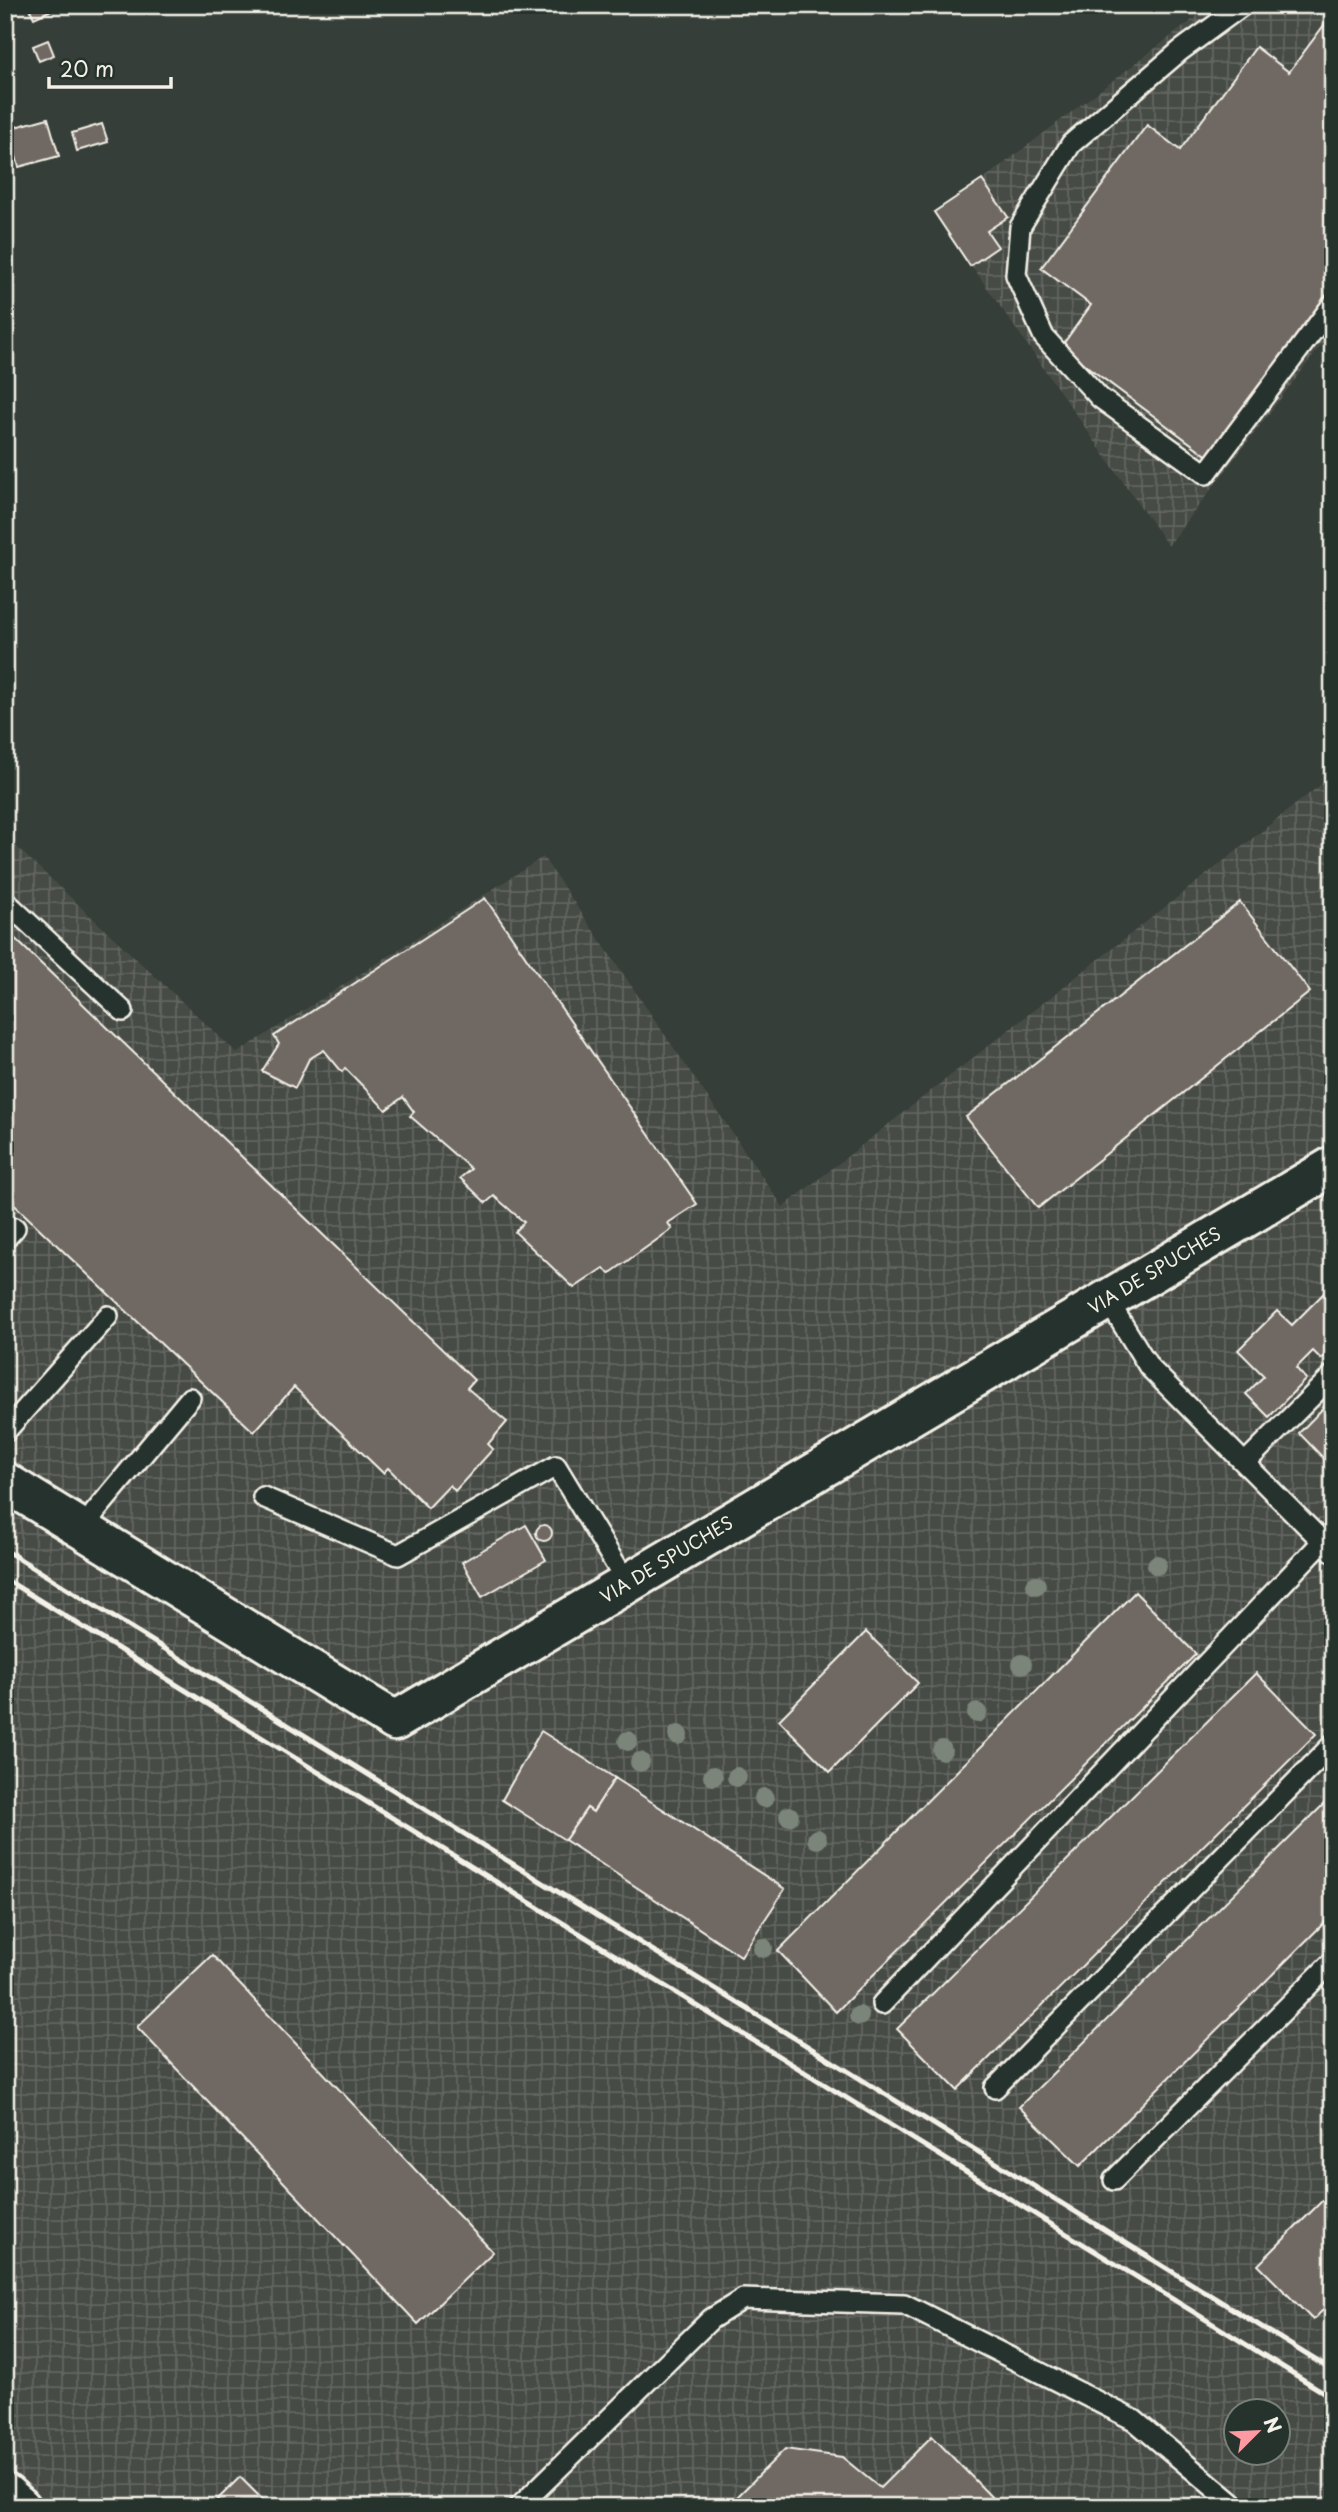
<svg xmlns="http://www.w3.org/2000/svg" width="1338" height="2512" viewBox="0 0 1338 2512" font-family="'Playpen Sans',sans-serif">
<defs>
<pattern id="industrial-grid" width="8" height="8" patternUnits="userSpaceOnUse" patternTransform="scale(1.75)"><rect width="8" height="8" fill="#474b45"/><path d="M0 4h8M4 0v8" fill="none" stroke="#626560"/></pattern>
</defs>
<rect width="100%" height="100%" fill="#353e38"/>
<filter id="ink" filterUnits="userSpaceOnUse"><feTurbulence type="fractalNoise" baseFrequency=".0143" numOctaves="2"/><feDisplacementMap in="SourceGraphic" scale="14" xChannelSelector="R" yChannelSelector="G"/><feConvolveMatrix kernelMatrix="1 2 1 2 8 2 1 2 1" color-interpolation-filters="sRGB"/></filter>
<g filter="url(#ink)">
<!-- industrial -->
<g fill="url(#industrial-grid)" fill-rule="evenodd">
<polygon points="1212,5 1333,5 1333,330 1168,546 934,212 982,180"/>
<path d="M1333,775V2507H5V836L237,1053L543,857L783,1207ZM1236,2410H1278V2452H1236Z"/>
</g>
<!-- building -->
<g fill="#706863" stroke="#f4f1e8" stroke-width="2">
<polygon points="28,5 54,5 56,8 34,18"/>
<polygon points="1333,13 1333,288 1209,457 1061,347 1091,305 1041,268 1147,125 1180,150 1256,47 1289,72"/>
<polygon points="48,40 54,55 39,61 33,46"/>
<polygon points="48,118 59,156 19,167 8,129"/>
<polygon points="102,124 108,142 77,151 72,133"/>
<polygon points="982,180 1008,217 987,231 998,247 970,266 934,212"/>
<polygon points="485,898 697,1204 668,1223 672,1229 609,1274 604,1268 574,1288 515,1232 524,1222 494,1196 486,1203 460,1178 471,1169 410,1116 414,1112 403,1097 386,1110 345,1068 342,1072 324,1050 309,1059 295,1088 262,1071 279,1044 274,1036"/>
<polygon points="1240,902 1310,992 1038,1208 966,1117"/>
<polygon points="5,929 474,1380 467,1388 507,1422 488,1444 493,1449 455,1491 450,1485 428,1508 388,1468 383,1473 294,1387 254,1432 5,1196"/>
<polygon points="1332,1285 1333,1347 1321,1359 1313,1351 1296,1368 1306,1379 1269,1417 1246,1394 1264,1376 1238,1350 1277,1311 1292,1325"/>
<polygon points="1333,1398 1333,1468 1299,1433"/>
<polygon points="526,1525 546,1560 482,1597 462,1562"/>
<circle cx="544" cy="1533" r="8"/>
<polygon points="1135,1592 1196,1654 836,2012 778,1951"/>
<polygon points="866,1632 918,1683 830,1772 779,1720"/>
<polygon points="1256,1673 1316,1734 957,2090 897,2029"/>
<polygon points="541,1731 615,1778 593,1812 587,1808 565,1840 502,1800"/>
<polygon points="615,1778 785,1889 741,1956 565,1840 587,1808 593,1812"/>
<polygon points="1333,1795 1333,1914 1080,2166 1019,2107"/>
<polygon points="212,1955 493,2252 418,2324 137,2027"/>
<polygon points="1333,2190 1333,2300 1313,2320 1258,2265"/>
<polygon points="932,2436 1001,2507 727,2507 785,2449 842,2457 880,2488"/>
<polygon points="240,2477 270,2507 210,2507"/>
<polygon points="1150,2500 1157,2507 1142,2507"/>
</g>
<g fill="none" stroke-linecap="round" stroke-linejoin="round">
<defs>
<g id="service">
<polyline points="1243,5 1180,51 1071,144 1020,227 1016,275 1044,337 1100,398 1206,474 1333,304"/>
<polyline points="5,901 123,1011"/>
<polyline points="5,1239 15,1228"/>
<polyline points="1107,1299 1149,1367 1333,1552"/>
<polyline points="5,1432 108,1316"/>
<polyline points="1245,1463 1333,1375"/>
<polyline points="263,1497 398,1555 556,1466 627,1583"/>
<polyline points="84,1530 95,1512 190,1398"/>
<polyline points="882,2004 1322,1542"/>
<polyline points="995,2088 1333,1744"/>
<polyline points="1114,2180 1333,1961"/>
<polyline points="519,2507 711,2319 743,2299 904,2304 1134,2420 1237,2507"/>
</g>
<g id="minor">
<polyline points="5,1482 395,1721 1333,1166"/>
<polyline points="5,2493 21,2507"/>
</g>
</defs>
<!-- service casing -->
<use href="#service" stroke="#f4f1e8" stroke-width="24"/>
<!-- minor casing -->
<use href="#minor" stroke="#f4f1e8" stroke-width="44"/>
<!-- service -->
<use href="#service" stroke="#26332d" stroke-width="19"/>
<!-- minor -->
<use href="#minor" stroke="#26332d" stroke-width="38"/>
<!-- rail -->
<g stroke="#f4f1e8" stroke-width="5">
<polyline points="5,1550 1333,2371"/>
<polyline points="5,1579 1333,2398"/>
</g>
</g>
<!-- trees -->
<g fill="#7b8579">
<circle cx="1157" cy="1565" r="10"/>
<circle cx="1036" cy="1585" r="10"/>
<circle cx="1022" cy="1664" r="10"/>
<circle cx="977" cy="1713" r="10"/>
<circle cx="678" cy="1735" r="10"/>
<circle cx="628" cy="1741" r="10"/>
<circle cx="942" cy="1750" r="10"/>
<circle cx="640" cy="1762" r="10"/>
<circle cx="713" cy="1776" r="10"/>
<circle cx="737" cy="1777" r="10"/>
<circle cx="764" cy="1798" r="10"/>
<circle cx="789" cy="1816" r="10"/>
<circle cx="817" cy="1839" r="10"/>
<circle cx="763" cy="1948" r="10"/>
<circle cx="859" cy="2016" r="10"/>
</g>
</g>
<g text-anchor="middle" stroke-width="5" stroke-linejoin="round" paint-order="stroke">
<!-- street labels -->
<g font-size="18" fill="#f4f1e8" stroke="#26332d">
<text transform="translate(1155 1271) rotate(-31)" y="6">VIA DE SPUCHES</text>
<text transform="translate(667 1560) rotate(-31)" y="6">VIA DE SPUCHES</text>
</g>
</g>
<!-- margin -->
<rect width="1338" height="2512" fill="none" stroke="#26332d" stroke-width="28"/>
<rect x="14" y="14" width="1310" height="2484" fill="none" stroke="#f4f1e8" stroke-width="2.5" filter="url(#ink)"/>
<!-- north arrow -->
<g transform="translate(1257 2432) rotate(66)"><circle r="33" fill="#26332d" stroke="#787f78" stroke-width="2"/>
<path d="M0-5L12 26L0 18L-12 26Z" fill="#ff9aa2"/>
<text y="-10" font-size="19" font-weight="bold" text-anchor="middle" fill="#f4f1e8">N</text>
</g>
<!-- scale -->
<path d="M49 77v10h122v-10" fill="none" stroke="#f4f1e8" stroke-width="3.5"/>
<text x="60" y="77" font-size="21" fill="#f4f1e8" stroke="#26332d" stroke-width="5" paint-order="stroke">20 m</text>
</svg>
